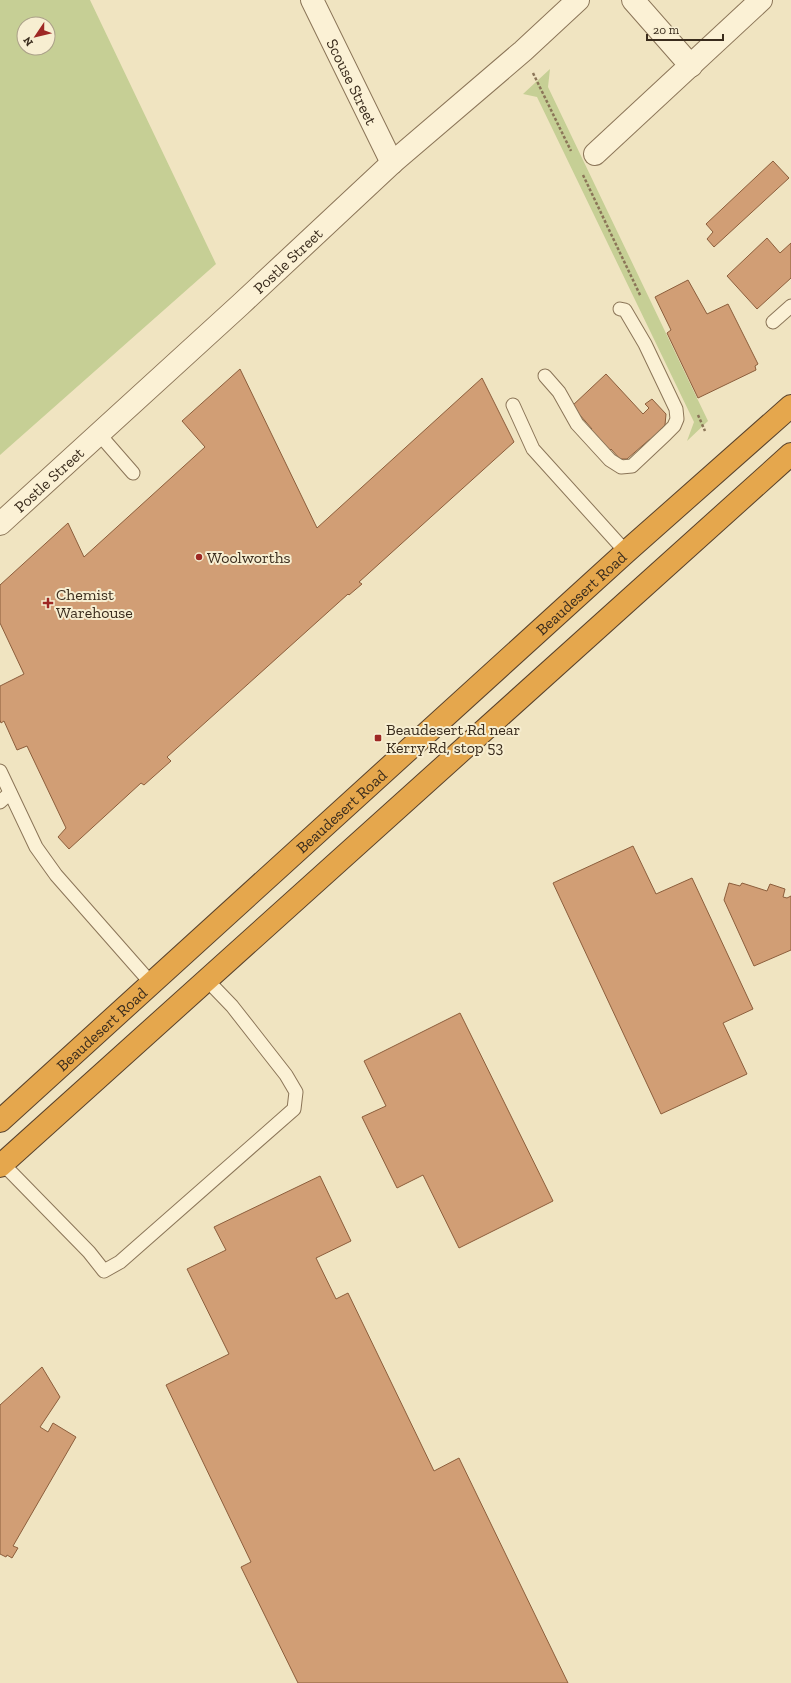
<svg xmlns="http://www.w3.org/2000/svg" width="791" height="1683" viewBox="0 0 791 1683" font-family="'Zilla Slab',serif">
<rect width="100%" height="100%" fill="#f0e4c1"/>
<!-- green -->
<g fill="#c6cf95" fill-rule="evenodd">
<path d="M0,0H90L216,264L0,455ZM24,24H48V48H24Z"/>
<polygon points="550,69 548,87 708,421 687,441 694,422 537,97 523,94"/>
</g>
<!-- building -->
<g fill="#d19e75" stroke="#8c5e3c">
<polygon points="773,161 789,178 714,247 707,239 713,232 706,224"/>
<polygon points="767,238 780,253 791,243 791,278 757,309 727,276"/>
<polygon points="688,280 707,314 728,304 758,364 755,366 756,370 698,398 667,333 671,330 655,297"/>
<polygon points="240,369 317,528 482,378 514,442 359,582 362,584 349,595 348,594 167,757 171,761 144,785 141,783 69,849 58,837 66,828 27,746 17,750 4,721 1,723 0,720 0,686 24,674 0,623 0,585 68,523 84,557 205,447 182,421"/>
<polygon points="606,374 643,414 649,408 645,404 652,399 666,414 665,425 659,431 664,437 655,445 650,439 627,459 620,459 611,449 605,455 586,434 592,429 572,406"/>
<polygon points="633,846 656,894 692,878 753,1009 723,1023 747,1074 661,1114 553,883"/>
<polygon points="729,883 740,886 742,883 767,891 770,884 785,889 783,897 787,898 791,896 791,950 754,966 724,900"/>
<polygon points="460,1013 553,1201 459,1248 423,1175 397,1188 362,1117 386,1106 364,1061"/>
<polygon points="320,1176 351,1241 316,1258 336,1299 348,1293 434,1471 459,1458 568,1683 298,1683 241,1567 251,1562 166,1385 229,1354 187,1269 226,1250 214,1227"/>
<polygon points="42,1367 60,1397 40,1427 48,1432 53,1423 76,1437 13,1546 18,1548 12,1558 7,1555 6,1557 0,1554 0,1405"/>
</g>
<g fill="none" stroke-linecap="round" stroke-linejoin="round">
<defs>
<g id="lane">
<polyline points="773,322 791,306"/>
<polyline points="545,376 559,392 577,424 610,460 621,467 632,466 666,434 674,426 677,419 676,409 645,344 625,310 620,309"/>
<polyline points="513,405 533,449 626,552"/>
<polyline points="99,434 133,473"/>
<polyline points="0,771 36,847 56,875 151,983"/>
<polyline points="0,802 10,793"/>
<polyline points="3,1164 89,1252 104,1271 120,1262 294,1109 296,1092 286,1075 232,1006 206,979"/>
</g>
<g id="street">
<path id="s1" d="M312,0L392,163"/>
<polyline points="633,0 691,66"/>
<polyline points="595,154 761,0"/>
<path id="s2" d="M0,524L240,305L392,163L523,51L578,0"/>
</g>
<g id="highway">
<path id="s3" d="M0,1121L626,552L791,406"/>
<polyline points="0,1166 791,454"/>
</g>
</defs>
<!-- lane casing -->
<use href="#lane" stroke="#8b7558" stroke-width="15"/>
<!-- street casing -->
<use href="#street" stroke="#8b7558" stroke-width="24"/>
<!-- highway casing -->
<use href="#highway" stroke="#59422c" stroke-width="24"/>
<!-- path -->
<g stroke="#8b7558" stroke-width="2.5" stroke-dasharray="3 2" stroke-linecap="butt">
<polyline points="533,73 571,151"/>
<polyline points="583,175 641,297"/>
<polyline points="698,415 705,431"/>
</g>
<!-- lane -->
<use href="#lane" stroke="#fbf1d5" stroke-width="13"/>
<!-- street -->
<use href="#street" stroke="#fbf1d5" stroke-width="22"/>
<!-- highway -->
<use href="#highway" stroke="#e5a74d" stroke-width="22"/>
</g>
<!-- markers -->
<g fill="#9e2824" stroke="#f7eed1" stroke-width="1.5">
<circle cx="199" cy="557" r="4"/>
<path d="M46 597h4v4h4v4h-4v4h-4v-4h-4v-4h4z"/>
<rect x="374" y="734" width="8" height="8" rx="2"/>
</g>
<g text-anchor="middle" stroke-width="4" stroke-linejoin="round" paint-order="stroke">
<!-- street labels -->
<g font-size="16" fill="#3a2c1d" stroke="#f7eed1">
<text dy="6" stroke="none"><textPath href="#s1" startOffset="91">Scouse Street</textPath></text>
<text dy="6" stroke="none"><textPath href="#s2" startOffset="390">Postle Street</textPath></text>
<text dy="6" stroke="none"><textPath href="#s2" startOffset="66">Postle Street</textPath></text>
<text dy="6" stroke="none"><textPath href="#s3" startOffset="785">Beaudesert Road</textPath></text>
<text dy="6" stroke="none"><textPath href="#s3" startOffset="461">Beaudesert Road</textPath></text>
<text dy="6" stroke="none"><textPath href="#s3" startOffset="137">Beaudesert Road</textPath></text>
</g>
<!-- poi labels -->
<g font-size="16" fill="#3a2c1d" stroke="#f7eed1" text-anchor="start">
<text x="207" y="563">Woolworths</text>
<text x="56" y="600">Chemist<tspan x="56" dy="18">Warehouse</tspan></text>
<text x="386" y="735">Beaudesert Rd near<tspan x="386" dy="18">Kerry Rd, stop 53</tspan></text>
</g>
</g>
<!-- north arrow -->
<g transform="translate(36 36) rotate(235)"><circle r="19" fill="#f7eed1" stroke="#aba089"/>
<path d="M0-3L7 15L0 10L-7 15Z" fill="#9e2824"/>
<text y="-6" font-size="11" font-weight="bold" text-anchor="middle" fill="#3a2c1d">N</text>
</g>
<!-- scale -->
<path d="M647 34v6h76v-6" fill="none" stroke="#3a2c1d" stroke-width="2"/>
<text x="653" y="34" font-size="12" fill="#3a2c1d" stroke="#f7eed1" stroke-width="3" paint-order="stroke">20 m</text>
</svg>
